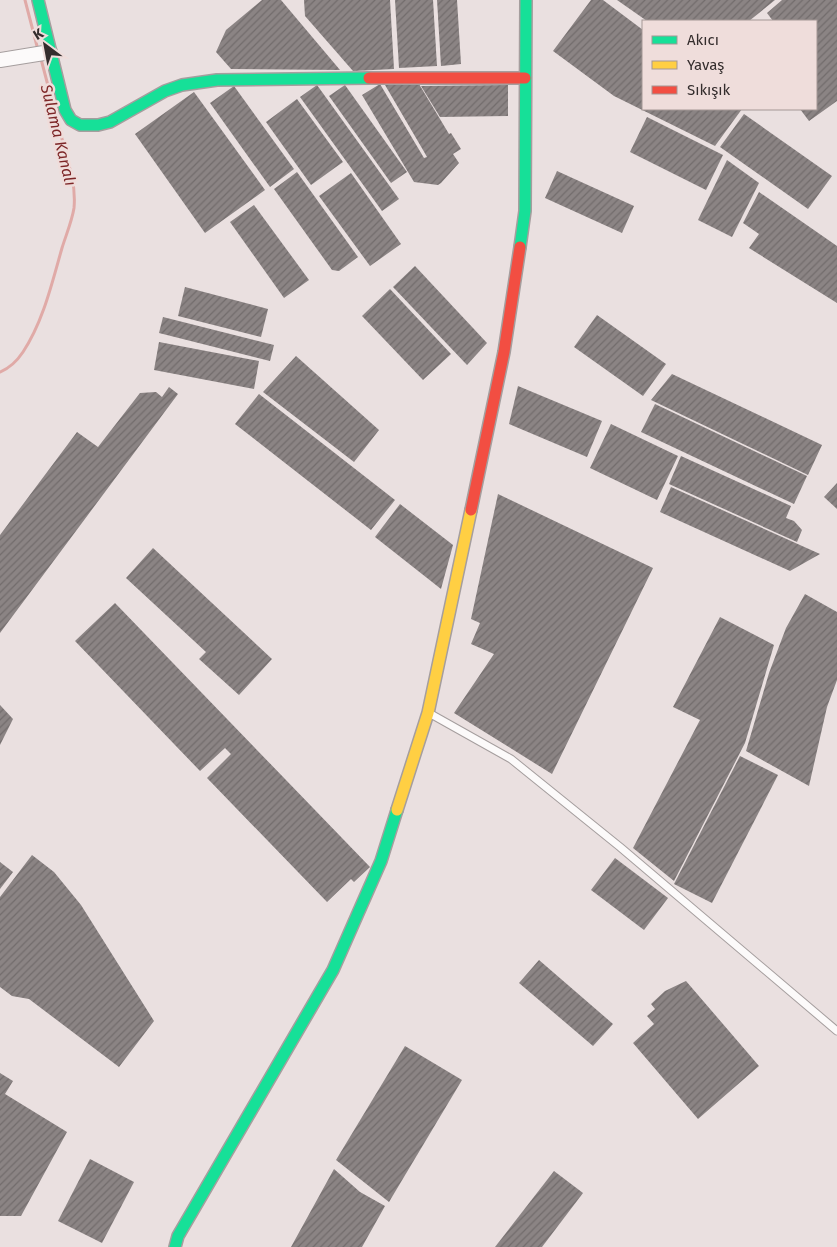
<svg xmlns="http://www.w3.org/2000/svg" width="837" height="1247" viewBox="0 0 837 1247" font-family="'Fira Sans',sans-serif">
<defs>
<pattern id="building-hatch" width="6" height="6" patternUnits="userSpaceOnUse" patternTransform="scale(1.25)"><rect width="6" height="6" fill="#8b8484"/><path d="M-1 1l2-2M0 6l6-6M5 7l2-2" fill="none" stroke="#726c6c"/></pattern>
</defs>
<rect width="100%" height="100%" fill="#eae0e0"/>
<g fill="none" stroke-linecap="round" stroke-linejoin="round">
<!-- stream -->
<g stroke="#e0aaa7" stroke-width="3">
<polyline points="25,0 38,50"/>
<path d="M0,372C10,368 17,361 23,352C43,322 52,283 62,248C66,235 72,221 74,208C75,197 74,187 72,177L41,59"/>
</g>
</g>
<!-- building -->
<g fill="url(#building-hatch)">
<polygon points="262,0 281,0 340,70 231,69 216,52 226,30"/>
<polygon points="304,0 390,0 394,69 353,71 305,16"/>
<polygon points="395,0 433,0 437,66 399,68"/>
<polygon points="437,0 457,0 461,64 441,66"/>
<polygon points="591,0 603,0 643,30 643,109 742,109 715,146 614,96 553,51"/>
<polygon points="617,0 775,0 749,21 647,21"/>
<polygon points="782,0 837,0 837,101 809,121 800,109 816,109 816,21 773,21 767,13"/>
<polygon points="380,84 424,158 427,157 423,150 385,85 419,84 449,134 451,133 461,149 453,154 459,163 441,183 438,185 414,182 362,95"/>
<polygon points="317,85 399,199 382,211 300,97"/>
<polygon points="345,85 407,172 391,183 329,96"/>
<polygon points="508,85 508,116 440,117 421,86"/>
<polygon points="234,86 294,169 270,187 210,103"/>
<polygon points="194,92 265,190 205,233 135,134"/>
<polygon points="297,99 343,162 311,185 266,122"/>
<polygon points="744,114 832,176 808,209 720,147"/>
<polygon points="647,117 723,155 706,190 630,152"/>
<polygon points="727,160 759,183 732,237 698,220"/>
<polygon points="557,171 634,206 622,233 545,198"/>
<polygon points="297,172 358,257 339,271 332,270 274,189"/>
<polygon points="351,173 401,244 370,266 319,196"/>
<polygon points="759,192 837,246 837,303 749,248 759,234 743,223"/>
<polygon points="254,205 309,280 284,298 230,222"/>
<polygon points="415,266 487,343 467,365 393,287"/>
<polygon points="185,287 268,309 261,337 178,316"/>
<polygon points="390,289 451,354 423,380 362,316"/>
<polygon points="597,315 666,364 643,396 574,347"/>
<polygon points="163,317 274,345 270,361 159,333"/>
<polygon points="159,342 259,361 254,389 154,370"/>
<polygon points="296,356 379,430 354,462 263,392"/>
<polygon points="672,374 822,445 808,475 651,400"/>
<polygon points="518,386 602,421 587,457 509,424"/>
<polygon points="169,387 178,394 0,633 0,535 77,432 98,447 140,393 156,392 162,397"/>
<polygon points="259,394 395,500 371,530 235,424"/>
<polygon points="655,404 807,476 794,504 641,432"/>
<polygon points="611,424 678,456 657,500 590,468"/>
<polygon points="681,456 791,506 786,518 794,521 802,530 797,542 669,484"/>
<polygon points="837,483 837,509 824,497"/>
<polygon points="671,487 820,554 790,571 660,512"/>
<polygon points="498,494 653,568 552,774 454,713 494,654 471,644 480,623 471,619"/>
<polygon points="400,504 453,545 441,589 375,537"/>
<polygon points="153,548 272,659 239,695 199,659 206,652 126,578"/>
<polygon points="805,594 837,612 837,680 827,707 809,786 746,751 769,673 786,628"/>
<polygon points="115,603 370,867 354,882 351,879 327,902 207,778 231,754 225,748 200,771 75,641"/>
<polygon points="720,617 774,645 745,743 674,881 633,848 700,720 673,707"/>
<polygon points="0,705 13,719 0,745"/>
<polygon points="740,756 778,775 712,903 674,884"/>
<polygon points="32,855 54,872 81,905 154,1021 119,1067 29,999 12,996 0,987 0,897"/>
<polygon points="615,858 668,898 644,930 591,890"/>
<polygon points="0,862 13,872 0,889"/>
<polygon points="539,960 613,1024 593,1046 519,983"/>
<polygon points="686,981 759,1066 698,1119 633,1043 654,1024 647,1016 655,1009 651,1004 665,991"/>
<polygon points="405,1046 462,1080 389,1202 336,1160"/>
<polygon points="0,1073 13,1081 5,1094 67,1132 21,1216 0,1216"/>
<polygon points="90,1159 134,1182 102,1243 58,1221"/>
<polygon points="334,1169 360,1192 385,1206 362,1247 291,1247"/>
<polygon points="554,1171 583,1193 542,1247 495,1247"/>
</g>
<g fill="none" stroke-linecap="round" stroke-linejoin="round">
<defs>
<polyline id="lane" points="429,713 511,759 620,847 837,1031"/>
<polyline id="street" points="0,60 50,52"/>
<g id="fast">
<polyline points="38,0 65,110 71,120 80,125 98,125 110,122 165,91 182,85 217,80 369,78"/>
<polyline points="520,247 525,211 526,0"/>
<polyline points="175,1247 178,1236 333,970 381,861 397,810"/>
</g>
<polyline id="slow" points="397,810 428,713 471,510"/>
<g id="jam">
<polyline points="369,78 525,78"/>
<polyline points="471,510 504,352 520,247"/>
</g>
</defs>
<!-- lane casing -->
<use href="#lane" stroke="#a59e9e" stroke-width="9"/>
<!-- street casing -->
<use href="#street" stroke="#a59e9e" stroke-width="16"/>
<!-- fast casing -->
<use href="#fast" stroke="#a59e9e" stroke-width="14"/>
<!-- slow casing -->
<use href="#slow" stroke="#a59e9e" stroke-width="14"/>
<!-- jam casing -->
<use href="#jam" stroke="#a59e9e" stroke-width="14"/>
<!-- lane -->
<use href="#lane" stroke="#fcfafa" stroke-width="7"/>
<!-- street -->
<use href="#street" stroke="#fcfafa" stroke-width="14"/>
<!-- fast -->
<use href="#fast" stroke="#16e098" stroke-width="11"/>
<!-- slow -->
<use href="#slow" stroke="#ffcf43" stroke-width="11"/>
<!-- jam -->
<use href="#jam" stroke="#f24e42" stroke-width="11"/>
</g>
<g text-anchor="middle" stroke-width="5" stroke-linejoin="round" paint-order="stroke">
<!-- water labels -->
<g font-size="16" font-style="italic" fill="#7d2627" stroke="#efdddb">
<text transform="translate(59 135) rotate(76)" y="6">Sulama Kanalı</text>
</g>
</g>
<!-- legend -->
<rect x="642" y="20" width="175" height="90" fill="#efdddb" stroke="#a49795"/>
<rect x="652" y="36" width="25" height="8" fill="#16e098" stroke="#a49795"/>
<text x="687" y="45" font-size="15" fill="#342d2d">Akıcı</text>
<rect x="652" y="61" width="25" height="8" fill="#ffcf43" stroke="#a49795"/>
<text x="687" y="70" font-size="15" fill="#342d2d">Yavaş</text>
<rect x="652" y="86" width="25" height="8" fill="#f24e42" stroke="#a49795"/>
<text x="687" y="95" font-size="15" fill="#342d2d">Sıkışık</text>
<!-- north arrow -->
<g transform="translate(45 45) rotate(328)" stroke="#efdddb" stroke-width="4" paint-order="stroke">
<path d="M0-4L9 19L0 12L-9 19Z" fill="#342d2d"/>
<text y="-8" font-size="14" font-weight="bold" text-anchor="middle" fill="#342d2d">K</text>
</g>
</svg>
